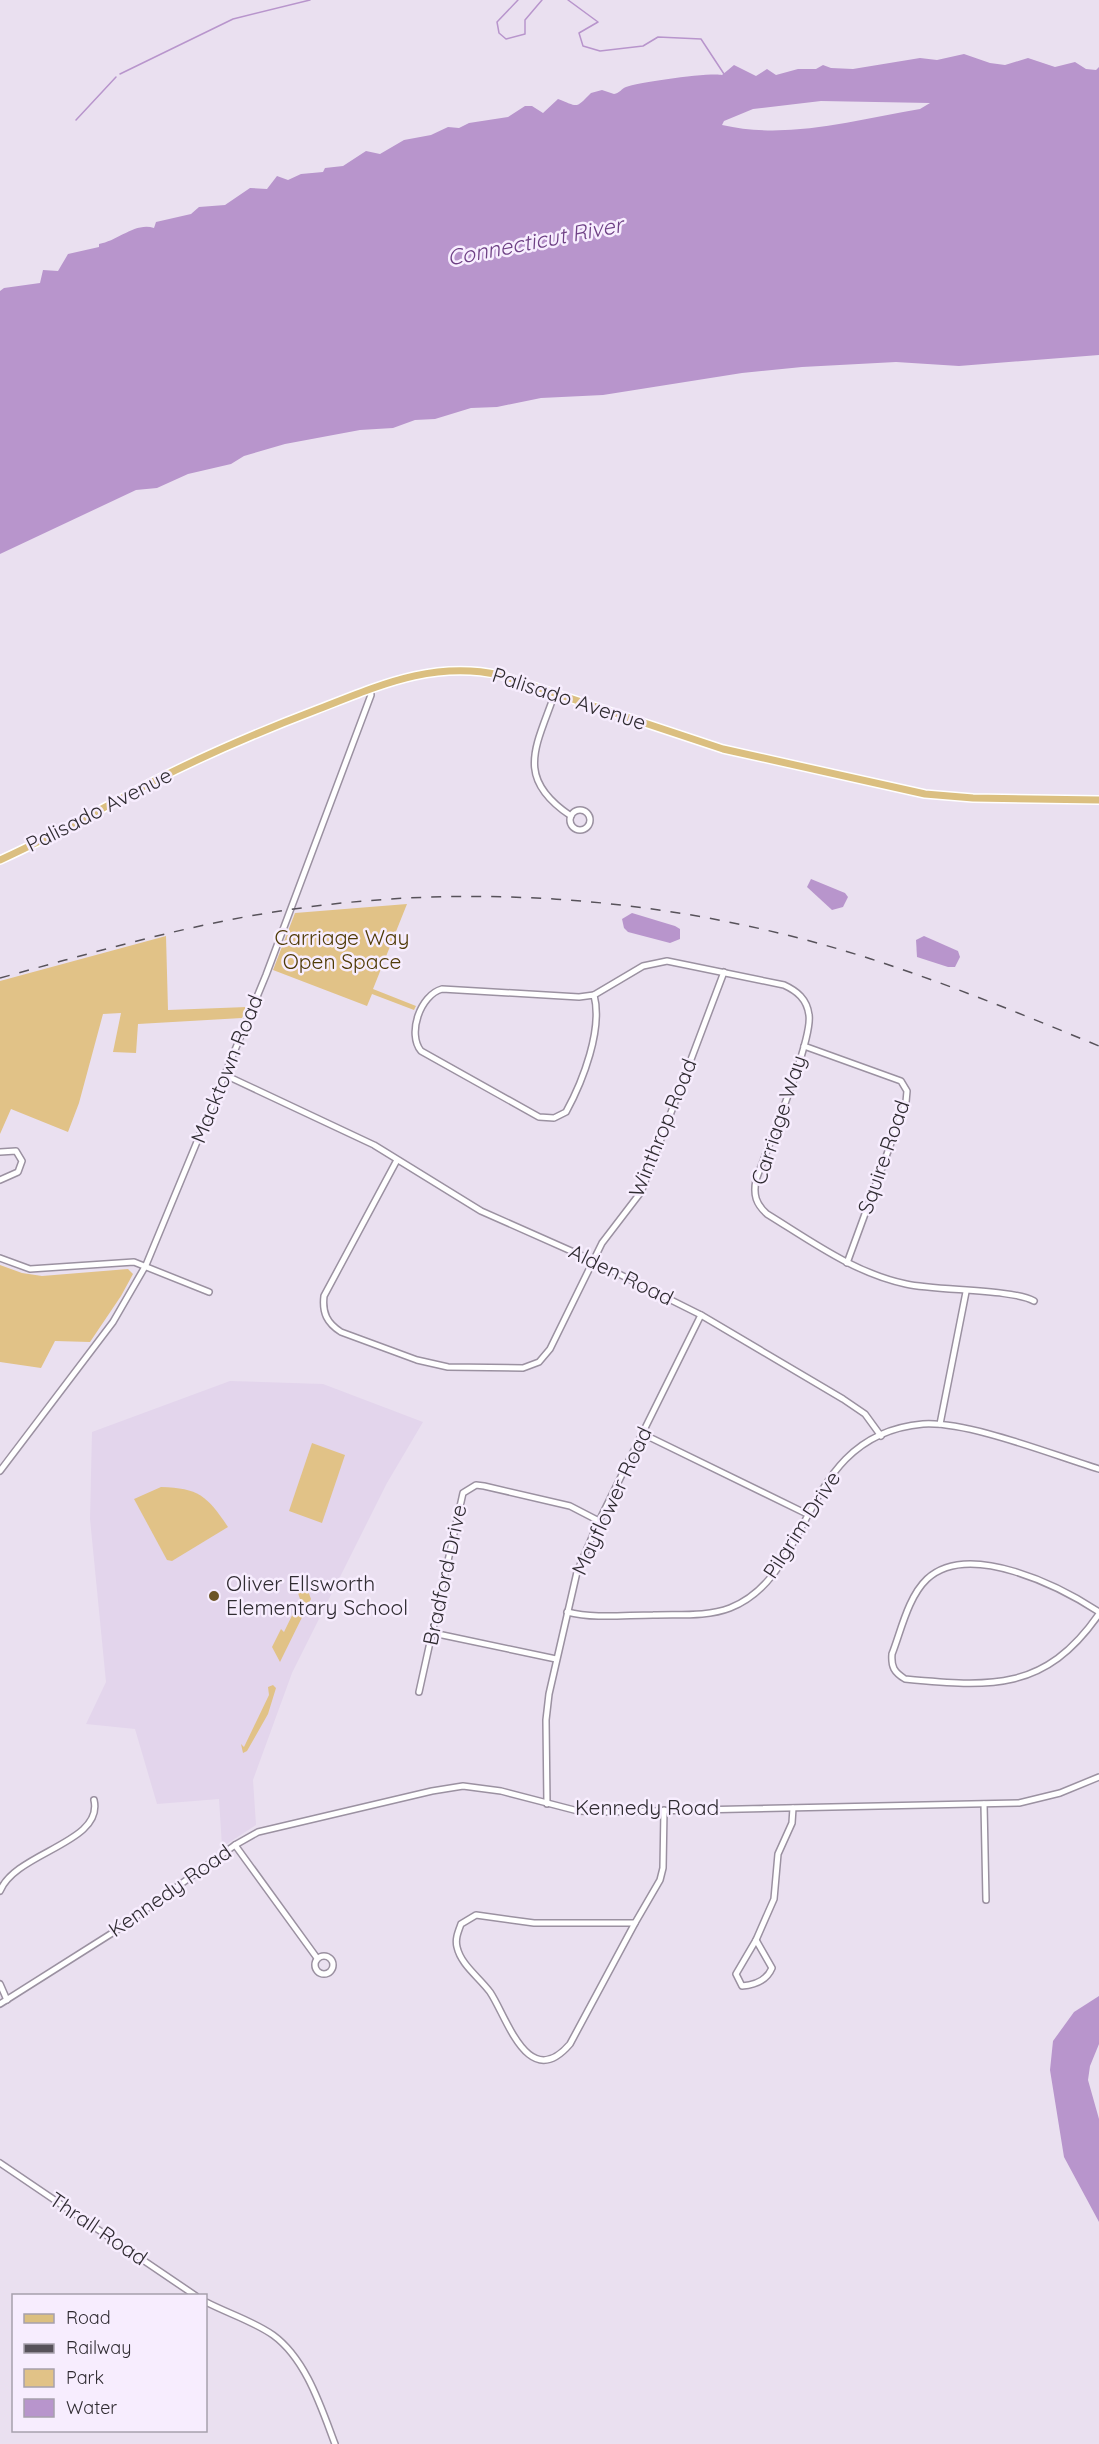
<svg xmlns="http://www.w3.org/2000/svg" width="1099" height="2444" viewBox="0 0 1099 2444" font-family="Quicksand,sans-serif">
<rect width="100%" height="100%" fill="#eae0f0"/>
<!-- built -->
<polygon fill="#e3d5ec" points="230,1381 323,1384 423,1422 387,1483 292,1673 253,1780 256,1825 222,1847 219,1799 157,1804 135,1729 86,1724 106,1682 90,1519 92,1432"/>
<!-- green -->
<g fill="#e1c287">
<polygon points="407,904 373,989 416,1006 414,1010 372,994 367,1006 273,970 295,913"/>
<polygon points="166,936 168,1010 247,1007 242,1018 138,1024 136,1053 113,1052 121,1013 103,1014 79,1103 68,1132 11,1109 0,1134 0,981"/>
<polygon points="0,1265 22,1273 42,1276 128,1269 133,1274 121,1296 90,1342 55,1341 41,1368 0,1362"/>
<polygon points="312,1443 345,1455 322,1523 289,1511"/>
<path d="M161,1487C199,1488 207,1496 228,1527L172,1561L167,1560L134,1499Z"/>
<polygon points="303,1590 308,1591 311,1599 280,1662 272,1647 281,1629 284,1632 300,1599 298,1593"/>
<polygon points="273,1685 276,1688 268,1714 247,1751 243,1753 241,1744 244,1747 269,1695 268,1687"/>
</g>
<!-- water -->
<g fill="#b895cc" fill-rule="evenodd">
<path d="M964,54L990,63L1005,65L1028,58L1055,67L1075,62L1086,69L1096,70L1099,67V355L959,366L896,362L802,367L742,373L603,395L541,398L497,407L471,408L435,419L415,420L393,428L360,430L285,444L244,456L231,464L188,474L157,488L136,490L0,554V291L4,288L40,283L43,270L58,271L68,254L99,247V244C118,241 135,222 154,228L156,222L191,214L199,207L225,205L250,188L267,189L277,176L288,180L301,174L323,172L325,168L343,166L366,151L380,154L404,140L431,135L448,127L459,128L469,123L508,117L525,106H532L543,113L558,99C579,107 575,109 591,93L602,90L614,94C620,93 621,89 626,87C638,82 712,72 722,75L734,65L756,76L767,69L776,75L798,69H816L823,65L831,68L853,69L920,58L937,60ZM821,101L930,103L920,109C855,120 788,140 722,125L724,121L753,109Z"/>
<polygon points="811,879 845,893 848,897 843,907 832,910 807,887"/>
<polygon points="632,913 675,926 680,929 680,939 670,943 628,932 624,928 622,919"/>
<polygon points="924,936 958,951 960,957 955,967 948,967 917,957 916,940"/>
<polygon points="1099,1996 1099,2044 1090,2066 1088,2080 1099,2119 1099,2222 1064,2157 1050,2070 1053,2041 1074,2012"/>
</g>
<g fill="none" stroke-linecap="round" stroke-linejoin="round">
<!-- stream -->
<g stroke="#b895cc" stroke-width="1.5">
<polyline points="518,0 497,22 499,33 506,39 525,34 525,20 542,0"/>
<polyline points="568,0 598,22 579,33 583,46 600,51 643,46 658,37 701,39 724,74"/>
<polyline points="120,74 233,19 310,0"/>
<polyline points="76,120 116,77"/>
</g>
<defs>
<g id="minor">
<path d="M555,693C536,747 514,778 571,816"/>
<circle cx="580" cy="820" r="10"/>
<path d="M442,989L579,997L594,995C603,1029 583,1081 566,1112L554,1118L539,1117L421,1051C407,1034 420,995 442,989Z"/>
<path d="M594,995L643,966L667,961L784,985C797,991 807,999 809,1015C813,1040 767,1149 756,1180C753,1195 756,1204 767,1214C811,1241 854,1273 906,1284C937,1291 1013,1289 1034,1301"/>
<polyline points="804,1046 901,1081 907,1091 906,1102 847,1263"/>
<polyline points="225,1075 374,1145 481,1211 587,1258 701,1315 843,1399 865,1414 881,1436"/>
<polyline points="0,1152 16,1151 22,1161 18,1172 0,1180"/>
<path d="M397,1160L324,1296C322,1313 327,1323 341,1332L417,1360L448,1367L523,1368L539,1362L550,1349L602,1243L641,1192L724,972"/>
<polyline points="0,1258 30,1269 134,1262 209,1292"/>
<polyline points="940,1424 966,1292"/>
<polyline points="643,1434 807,1514"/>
<polyline points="0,1471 113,1322 146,1265 266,975 371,695 370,689"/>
<path d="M567,1612C595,1619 625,1615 653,1615C678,1614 707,1617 730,1608C815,1575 799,1435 923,1424C968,1421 1053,1455 1099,1469"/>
<path d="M1099,1612C1061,1587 969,1540 927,1579C908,1597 901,1631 892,1654C891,1667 894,1672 905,1679C990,1687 1045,1692 1099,1614"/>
<polyline points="433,1633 556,1659"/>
<polyline points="419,1692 463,1493 476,1485 484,1486 570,1506 599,1521"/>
<polyline points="547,1804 546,1720 549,1694 577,1572 599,1521 701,1315"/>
<polyline points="984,1804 986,1900"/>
<polyline points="235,1845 317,1958"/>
<path d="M0,1891C16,1852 104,1843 94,1800"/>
<path d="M476,1915L534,1923H635L570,2044C528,2093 507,2017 490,1992C479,1977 461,1965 457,1947C455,1939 458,1932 461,1924Z"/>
<polyline points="635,1923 660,1880 663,1868 664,1810"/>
<polyline points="756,1940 774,1899 778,1854 792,1823 793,1808"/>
<path d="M756,1940L772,1968C767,1980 755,1985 742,1986L736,1974Z"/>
<circle cx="324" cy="1965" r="9"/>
<polyline points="0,1984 7,2000"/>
<polyline points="0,2004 117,1930 235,1845 258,1832 432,1791 463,1786 501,1791 578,1811 607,1812 1019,1803 1060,1793 1099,1777"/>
<polyline points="0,2163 196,2296"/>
<path d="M206,2302C227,2313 253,2321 273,2335C306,2359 321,2407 335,2444"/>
</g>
<path id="major" d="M0,860C53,836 103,808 154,781C207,754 261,731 316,710C378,686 433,660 500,675L723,749L925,794L973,798L1099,800"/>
</defs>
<!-- minor casing -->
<use href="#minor" stroke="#9b91a1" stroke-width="8"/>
<!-- major casing -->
<use href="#major" stroke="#fff" stroke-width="10"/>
<!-- minor -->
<use href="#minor" stroke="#fff" stroke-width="5"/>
<!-- major -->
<use href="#major" stroke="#dbbf80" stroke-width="7"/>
<!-- rail -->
<path stroke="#57525a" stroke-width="1.5" stroke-dasharray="10 10" stroke-linecap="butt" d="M0,978C95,952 190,924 287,910C481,881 685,899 871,959C948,984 1024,1015 1099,1046"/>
</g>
<!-- markers -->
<circle fill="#6d5526" stroke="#f7edfe" stroke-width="2" cx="214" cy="1596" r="6"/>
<g text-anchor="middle" stroke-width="5" stroke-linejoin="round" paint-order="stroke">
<!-- street labels -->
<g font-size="21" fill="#302c32" stroke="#f7edfe">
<text transform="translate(569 699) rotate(18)" y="7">Palisado Avenue</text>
<text transform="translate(99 810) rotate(-27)" y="7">Palisado Avenue</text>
<text transform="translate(227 1069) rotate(-68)" y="7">Macktown Road</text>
<text transform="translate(779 1120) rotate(-72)" y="7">Carriage Way</text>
<text transform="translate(663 1128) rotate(-68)" y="7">Winthrop Road</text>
<text transform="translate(884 1157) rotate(-71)" y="7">Squire Road</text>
<text transform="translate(621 1275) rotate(26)" y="7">Alden Road</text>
<text transform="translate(612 1501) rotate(-65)" y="7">Mayflower Road</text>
<text transform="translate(802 1525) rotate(-57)" y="7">Pilgrim Drive</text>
<text transform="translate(445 1575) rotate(-78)" y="7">Bradford Drive</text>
<text x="647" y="1815">Kennedy Road</text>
<text transform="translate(170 1891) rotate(-35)" y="7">Kennedy Road</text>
<text transform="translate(98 2229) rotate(34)" y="7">Thrall Road</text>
</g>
<!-- park labels -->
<g font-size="21" fill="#4f3a06" stroke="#f7edfe">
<text x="342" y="945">Carriage Way<tspan x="342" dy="24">Open Space</tspan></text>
</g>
<!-- poi labels -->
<g font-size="21" fill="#302c32" stroke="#f7edfe" text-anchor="start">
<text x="226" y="1591">Oliver Ellsworth<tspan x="226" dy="24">Elementary School</tspan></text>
</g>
<!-- water labels -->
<g font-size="22" font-style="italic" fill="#6e4085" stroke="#f7edfe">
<text transform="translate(535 241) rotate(-11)" y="8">Connecticut River</text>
</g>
</g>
<!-- legend -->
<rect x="12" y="2294" width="195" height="138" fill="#f7edfe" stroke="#a7a0ac" stroke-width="1.5"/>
<rect x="24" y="2314" width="30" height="9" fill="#dbbf80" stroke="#a7a0ac" stroke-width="1.5"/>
<text x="66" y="2324" font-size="18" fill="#302c32">Road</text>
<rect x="24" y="2344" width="30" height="9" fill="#57525a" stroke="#a7a0ac" stroke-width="1.5"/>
<text x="66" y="2354" font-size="18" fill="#302c32">Railway</text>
<rect x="24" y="2369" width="30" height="18" fill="#e1c287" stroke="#a7a0ac" stroke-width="1.5"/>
<text x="66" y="2384" font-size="18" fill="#302c32">Park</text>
<rect x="24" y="2399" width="30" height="18" fill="#b895cc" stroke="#a7a0ac" stroke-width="1.5"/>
<text x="66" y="2414" font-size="18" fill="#302c32">Water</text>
</svg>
